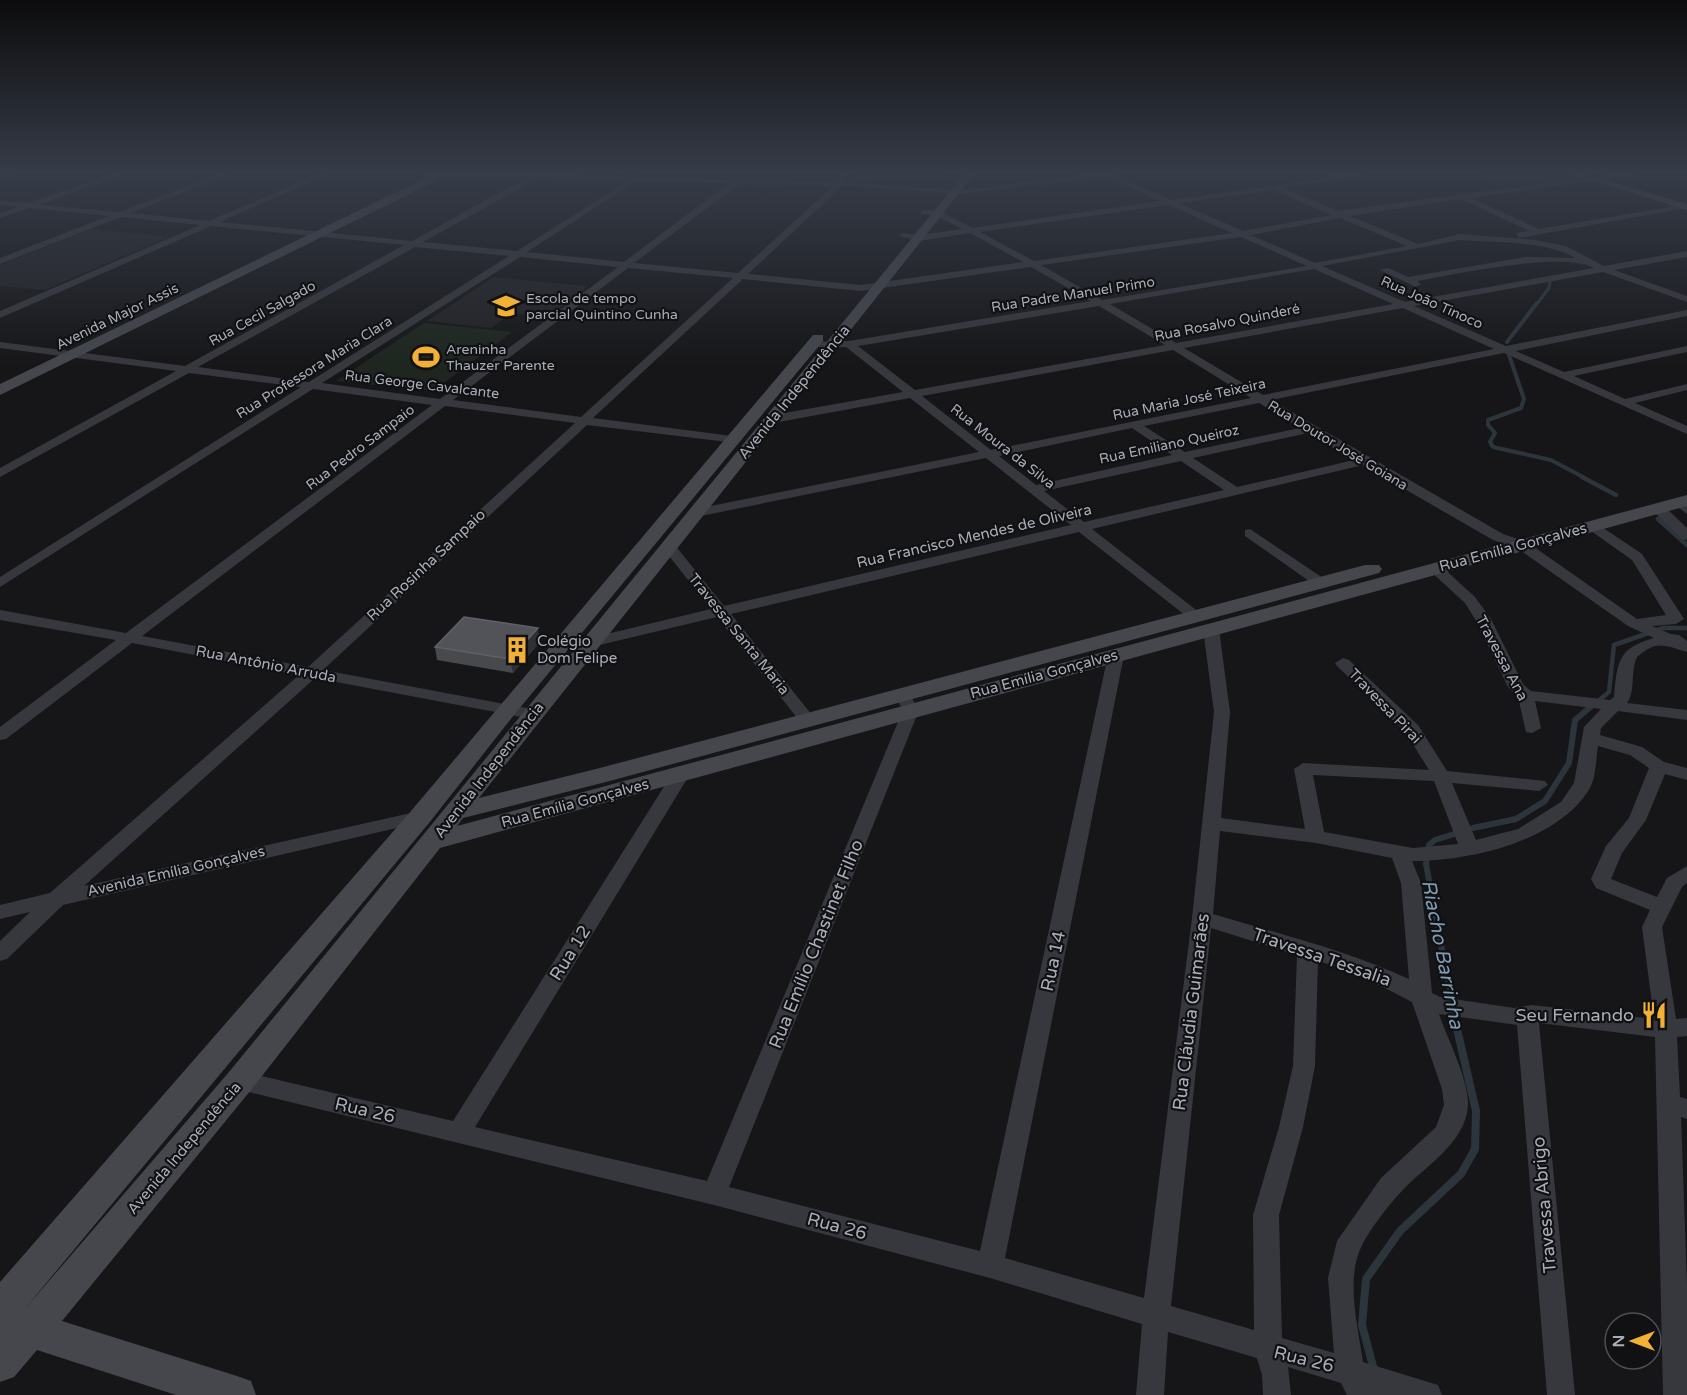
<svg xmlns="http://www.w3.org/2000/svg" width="1687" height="1395" viewBox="0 0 1687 1395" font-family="'Varela Round',sans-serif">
<rect width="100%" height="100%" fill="#161618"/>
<!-- built -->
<g fill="#222225">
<polygon points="855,172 949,172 939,183 852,180"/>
<polygon points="1502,172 1560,172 1579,177 1504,187 1473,177"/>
<polygon points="91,229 168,237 45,290 0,286 0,265"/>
<polygon points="494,277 523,280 588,286 548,317 512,313 491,328 427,321"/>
</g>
<!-- green -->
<polygon fill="#1e261f" points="424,323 512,332 433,391 336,381"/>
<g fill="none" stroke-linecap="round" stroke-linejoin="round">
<!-- stream-far4 -->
<polyline stroke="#2c353c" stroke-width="3" points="1536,305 1549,288 1550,282"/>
<!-- stream-far3 -->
<g stroke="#2c353c" stroke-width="4">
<polyline points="1507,342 1537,303"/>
<polyline points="1509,355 1524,399 1521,408 1488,420 1488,425 1495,433 1490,442 1493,447 1551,460 1585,478"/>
</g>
<!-- stream-far2 -->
<g stroke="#2c353c" stroke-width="4.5">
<polyline points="1582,477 1616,495"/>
<polyline points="1658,519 1687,545"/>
<polyline points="1592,706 1609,692 1614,645 1663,628 1687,628"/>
</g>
<!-- stream-far1 -->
<polyline stroke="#2c353c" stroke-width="6" points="1452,1004 1426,864 1429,845 1435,840 1473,828 1516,819 1545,801 1569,763 1575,720 1594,704"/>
<!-- stream -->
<polyline stroke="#2c353c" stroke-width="8" points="1374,1370 1362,1325 1366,1279 1400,1231 1461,1174 1475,1149 1476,1111 1451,1003"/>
<!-- street -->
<g fill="#37383d" fill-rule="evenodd">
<polygon points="12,172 22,172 0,180 0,176"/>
<path d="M119,172H129L40,205L119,212L225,172H234L131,213L209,221L324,172H332L220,222L412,241L526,178L366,174L363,172L628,176L632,174L636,177L837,182L842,172H848L845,182L960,190L1106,172H1130L1116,176L1171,200L1368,172H1384L1283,188L1338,211L1629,172H1645L1642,174L1471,198L1539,229L1687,204V208L1519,238L1516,233L1529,231L1461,199L1350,216L1418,244L1460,234L1534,240L1566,246L1604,266L1687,251V257L1614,270L1687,296V302L1603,272L1414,306L1506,346L1687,310V316L1516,351L1564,372L1687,346V352L1574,376L1625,399L1687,384V390L1635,403L1687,426V434L1504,353L1271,400L1503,534L1527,542L1637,619L1666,615L1632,560L1584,526L1586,523H1596L1642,554L1684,619L1676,624L1652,626L1671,634L1679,635L1687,641V652C1665,646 1658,639 1637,657C1630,671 1636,691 1627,703L1687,710V720L1618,711L1601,728L1600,735L1642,747L1664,762L1687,768V780L1665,774L1646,820L1622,853L1611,879L1657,897L1667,878L1687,866V883L1682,887L1662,927L1676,1019L1687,1018V1036L1677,1037L1680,1097L1687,1099V1119L1681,1117L1687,1284V1395H1663L1655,1037L1539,1023L1575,1395H1547L1517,1025L1439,1014C1447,1038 1469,1080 1468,1105C1466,1144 1423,1167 1400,1193C1387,1207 1371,1228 1362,1245C1345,1279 1358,1326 1363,1362L1438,1385L1442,1395H1347L1341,1383L1288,1367L1291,1395H1263L1262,1375L1257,1358L1168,1332L1164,1395H1136L1142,1324L990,1278L714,1205L232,1088L228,1081L232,1074L240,1071L453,1121L672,774L681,768L690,774L475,1127L707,1181L903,710L894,695L902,690L908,692L919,710L729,1187L980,1251L1108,655L1116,650L1124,655L1005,1258L1144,1298L1192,918L1214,712L1203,629L1206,626H1216L1219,629L1230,712L1221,818L1305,829L1294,769L1303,763L1429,770L1406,733L1337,666L1335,663L1343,658L1349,660L1418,725L1447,771L1545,781L1548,785L1539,791L1452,783L1476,840L1518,829L1561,802L1574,783L1584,727L1601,709L1535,701L1541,728L1532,733L1526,732L1518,697L1508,687L1475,619L1465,603L1430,571L1428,568L1430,565H1440L1475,597L1491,619L1523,684L1531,691L1610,700L1614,697C1617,662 1618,648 1654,638L1628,626L1517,548L1493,540L1363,465L1092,529L1200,613L1203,616L1195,621L1190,619L1079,532L731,614L816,720L808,725L802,724L717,617L591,647L586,645L583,642L586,639L711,609L662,547L669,543L674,544L724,606L1071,525L986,458L696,517L689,513L696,509L979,452L910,398L773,423L767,419L773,415L903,392L846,347H814L809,344L810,342L849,341L1091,301L1031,267L861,291L743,279L593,418L732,436L738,440L736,443L587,425L323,670L532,709L540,714L538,718L532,719L315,678L84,886L420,811L427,813L429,817L427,821L63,905L7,959L0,961V941L30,912L0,919V905L50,893L299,675L132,643L6,739L0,740V727L116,640L0,620V610L126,633L432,405L313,389L0,587V577L301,387L189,373L0,477V468L176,371L0,348V342L185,366L404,245L211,226L0,318V311L200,225L121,217L0,264V258L109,216L29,208L0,218V213L18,207L0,205V201L28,203ZM1106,177L1161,201L972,228L940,211L923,210L920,214L935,215L962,229L919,235L903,233L899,236L919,241L970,233L1023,262L861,285L748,274L842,186L960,194ZM537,179L628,181L517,251L423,242ZM636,181L729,183L624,262L527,252ZM739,184L833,186L738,273L634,263ZM1273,190L1332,215L1243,231L1179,203ZM1169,205L1232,233L1034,261L980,232ZM1340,218L1407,246L1315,263L1251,235ZM1241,237L1307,266L1102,300L1041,265ZM1460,240C1498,243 1542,240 1576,258L1526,257L1408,277L1388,268L1380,270L1416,287L1421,284L1417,281C1456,274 1561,251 1594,268L1405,302L1322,266ZM415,247L509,256L309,382L198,367ZM520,257L618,267L440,399L322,383ZM628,268L733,278L581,417L453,400ZM1314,269L1393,304L1176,343L1110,304ZM1099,306L1165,345L915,390L858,346ZM1403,308L1494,349L1263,395L1184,348ZM1173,350L1251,398L991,450L922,396ZM1259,403L1300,428L1185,452L1144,426ZM445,406L575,423L308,667L142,636ZM1132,428L1172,455L1036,485L999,456ZM1308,433L1354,460L1237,487L1193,458ZM1181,461L1224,490L1084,522L1044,491ZM1598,746L1630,755L1649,768L1629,818L1606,846L1591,879L1596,888L1650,910L1642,927L1654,1019L1532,1005L1514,1008L1440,997L1432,993L1421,883L1412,861C1470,861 1561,841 1591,786C1596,775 1596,758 1598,746ZM1313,775L1434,781L1458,844L1413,848L1324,832ZM1220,831L1316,843L1392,858L1401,883L1409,979C1345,950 1280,934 1213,914ZM1211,928L1297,955L1293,1066L1279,1127L1253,1215L1254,1330L1171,1306ZM1318,961L1358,974L1412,1002L1442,1089L1444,1105L1436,1127L1381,1178L1337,1241L1328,1278L1334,1353L1282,1338L1279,1215L1303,1127L1315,1066Z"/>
<polygon points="1678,498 1687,503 1687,514 1671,502"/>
<polygon points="1658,504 1663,505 1687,528 1687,540 1682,539 1653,511 1653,505"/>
<polygon points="1250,529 1326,580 1328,583 1326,586 1316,586 1245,536 1245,530"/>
</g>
<!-- secondary -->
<g fill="#45474d" fill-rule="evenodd">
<polygon points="434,172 444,172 436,181 0,395 0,384 428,177"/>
<polygon points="966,172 976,172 479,798 596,769 1365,565 1379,565 1382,569 1379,573 606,782 463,818 457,826 1687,495 1687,506 440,848 251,1090 62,1321 237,1376 251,1381 256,1395 176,1395 37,1350 14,1377 0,1382 0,1282 411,811 813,335 823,335 823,341 514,715 429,823 23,1311 229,1072"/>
<polygon points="1321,172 1335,172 1346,177 1341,180"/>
<polygon points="1563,172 1577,172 1687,204 1687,210"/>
</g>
</g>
<!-- wall -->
<polygon fill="#47494d" points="540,642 513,673 437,660 435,647"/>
<!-- shaded-wall -->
<polygon fill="#2f3033" points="538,628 540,642 513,673 510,659"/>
<!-- building -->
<polygon fill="#525359" stroke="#5f6168" stroke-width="1.5" points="464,617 538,628 510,659 435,647"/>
<!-- sky -->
<linearGradient id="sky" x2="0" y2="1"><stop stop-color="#0c0c0d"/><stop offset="0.47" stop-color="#363c48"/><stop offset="1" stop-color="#363c48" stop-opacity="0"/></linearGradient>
<rect width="1687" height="367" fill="url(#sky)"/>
<!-- icons -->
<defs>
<symbol id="school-bare" viewBox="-9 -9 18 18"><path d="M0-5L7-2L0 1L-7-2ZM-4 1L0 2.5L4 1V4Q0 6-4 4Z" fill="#f2b134" stroke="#111113" stroke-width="2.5" paint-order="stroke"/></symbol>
<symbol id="stadium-bare" viewBox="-9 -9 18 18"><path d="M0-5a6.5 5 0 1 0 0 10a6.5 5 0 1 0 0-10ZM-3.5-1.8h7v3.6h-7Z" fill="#f2b134" stroke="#111113" stroke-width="2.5" paint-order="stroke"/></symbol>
<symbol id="building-bare" viewBox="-9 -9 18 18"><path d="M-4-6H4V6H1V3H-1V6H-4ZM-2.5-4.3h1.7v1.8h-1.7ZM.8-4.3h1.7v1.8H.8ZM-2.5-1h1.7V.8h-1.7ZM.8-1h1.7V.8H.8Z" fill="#f2b134" stroke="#111113" stroke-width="2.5" paint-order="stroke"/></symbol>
<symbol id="restaurant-bare" viewBox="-9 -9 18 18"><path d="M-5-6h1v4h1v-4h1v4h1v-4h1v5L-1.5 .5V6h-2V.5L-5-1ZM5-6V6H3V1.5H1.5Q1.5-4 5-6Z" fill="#f2b134" stroke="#111113" stroke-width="2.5" paint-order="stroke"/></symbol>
</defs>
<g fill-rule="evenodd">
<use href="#school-bare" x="487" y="287" width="38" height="38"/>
<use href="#stadium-bare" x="407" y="338" width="38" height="38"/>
<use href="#building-bare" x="498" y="631" width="38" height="38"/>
<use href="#restaurant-bare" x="1635" y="996" width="38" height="38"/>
</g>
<g text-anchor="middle" stroke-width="4.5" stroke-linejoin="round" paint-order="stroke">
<!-- far-street labels -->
<g font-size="14" fill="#a8adb8" stroke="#111113">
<text transform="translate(1073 294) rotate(-9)" y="5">Rua Padre Manuel Primo</text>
<text transform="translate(1432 302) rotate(24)" y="5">Rua João Tinoco</text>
<text transform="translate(262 313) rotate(-29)" y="5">Rua Cecil Salgado</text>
<text transform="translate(117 316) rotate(-26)" y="5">Avenida Major Assis</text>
<text transform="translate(1227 322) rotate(-11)" y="5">Rua Rosalvo Quinderé</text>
<text transform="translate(314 367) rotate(-32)" y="5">Rua Professora Maria Clara</text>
<text transform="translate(422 384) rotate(7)" y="5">Rua George Cavalcante</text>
<text transform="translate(1189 399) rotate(-12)" y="5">Rua Maria José Teixeira</text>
<text transform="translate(1169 444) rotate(-12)" y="5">Rua Emiliano Queiroz</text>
<text transform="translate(1338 445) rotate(31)" y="5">Rua Doutor José Goiana</text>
<text transform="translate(1003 446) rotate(38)" y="5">Rua Moura da Silva</text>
<text transform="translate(360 447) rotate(-37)" y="5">Rua Pedro Sampaio</text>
</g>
<!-- far-poi labels -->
<g font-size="14" fill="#a8adb8" stroke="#111113" text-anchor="start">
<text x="526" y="303">Escola de tempo<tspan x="526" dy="16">parcial Quintino Cunha</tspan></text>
<text x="446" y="354">Areninha<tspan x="446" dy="16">Thauzer Parente</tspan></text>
</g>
<!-- street labels -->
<g font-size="15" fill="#a8adb8" stroke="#111113">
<text transform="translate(794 392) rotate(-51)" y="5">Avenida Independência</text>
<text transform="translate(974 536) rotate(-13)" y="5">Rua Francisco Mendes de Oliveira</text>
<text transform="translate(1513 547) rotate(-15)" y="5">Rua Emília Gonçalves</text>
<text transform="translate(426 565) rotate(-43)" y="5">Rua Rosinha Sampaio</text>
<text transform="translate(739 634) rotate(51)" y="5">Travessa Santa Maria</text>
<text transform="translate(1502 658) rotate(62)" y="5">Travessa Ana</text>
<text transform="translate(266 664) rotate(11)" y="5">Rua Antônio Arruda</text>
<text transform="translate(1044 674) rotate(-15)" y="5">Rua Emília Gonçalves</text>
<text transform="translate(1385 706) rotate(46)" y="5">Travessa Pirai</text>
<text transform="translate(489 770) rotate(-52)" y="5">Avenida Independência</text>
<text transform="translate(575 803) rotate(-15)" y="5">Rua Emília Gonçalves</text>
<text transform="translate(176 871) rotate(-13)" y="5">Avenida Emília Gonçalves</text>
<text transform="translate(184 1148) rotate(-50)" y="5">Avenida Independência</text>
</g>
<!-- poi labels -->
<g font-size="15" fill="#a8adb8" stroke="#111113" text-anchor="start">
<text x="537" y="646">Colégio<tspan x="537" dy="17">Dom Felipe</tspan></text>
</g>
<!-- near-street labels -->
<g font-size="18" fill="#a8adb8" stroke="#111113">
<text transform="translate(816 944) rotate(-68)" y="6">Rua Emílio Chastinet Filho</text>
<text transform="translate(570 953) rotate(-58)" y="6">Rua 12</text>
<text transform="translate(1322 957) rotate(19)" y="6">Travessa Tessalia</text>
<text transform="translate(1053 961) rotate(-78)" y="6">Rua 14</text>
<text transform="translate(1191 1012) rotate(-83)" y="6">Rua Cláudia Guimarães</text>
<text transform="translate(365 1110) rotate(13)" y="6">Rua 26</text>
<text transform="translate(1544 1205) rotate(-95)" y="6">Travessa Abrigo</text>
<text transform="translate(837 1226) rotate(15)" y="6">Rua 26</text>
<text transform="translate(1304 1359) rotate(14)" y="6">Rua 26</text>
</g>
<!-- near-poi labels -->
<g font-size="18" fill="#a8adb8" stroke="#111113" text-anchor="end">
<text x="1634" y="1021">Seu Fernando</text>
</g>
<!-- near-water labels -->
<g font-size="20" font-style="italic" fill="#7f9bb3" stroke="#111113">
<text transform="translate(1443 954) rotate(79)" y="7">Riacho Barrinha</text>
</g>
</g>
<!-- north arrow -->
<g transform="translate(1633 1341) rotate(270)"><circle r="28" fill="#111113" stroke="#4d4f55" stroke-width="1.5"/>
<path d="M0-4.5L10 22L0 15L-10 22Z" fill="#f2b134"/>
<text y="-9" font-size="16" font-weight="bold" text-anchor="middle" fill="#a8adb8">N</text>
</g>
</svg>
